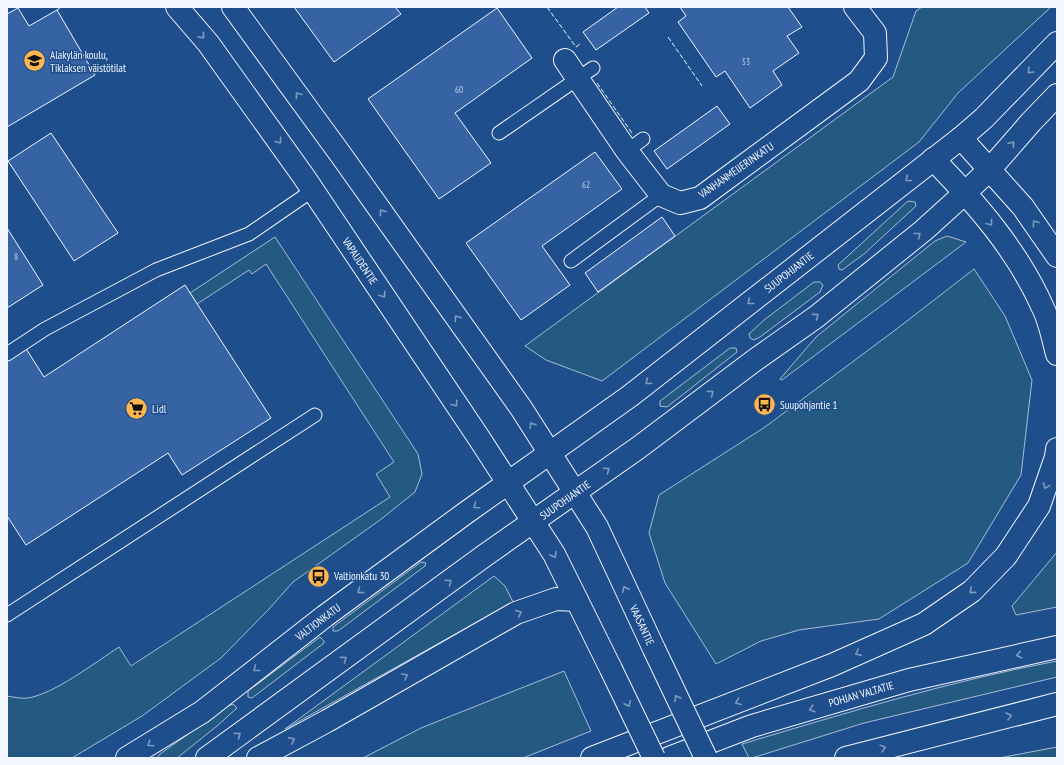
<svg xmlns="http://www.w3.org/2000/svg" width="1064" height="765" viewBox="0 0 1064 765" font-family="'PT Sans Narrow',sans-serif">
<rect width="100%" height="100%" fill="#1f4e8c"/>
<!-- green -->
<g fill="#245a82" stroke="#a8bbd7">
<polygon points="922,7 1051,7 958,93 919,142 602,381 546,360 525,346 893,77 916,11"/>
<polygon points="908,201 915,202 916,206 864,254 842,270 839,269 838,265"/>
<polygon points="947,236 966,242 782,380 780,379 816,337 935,241"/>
<path d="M275,237L418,454L422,474L415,492L380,520L293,582L269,609L221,658L142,716L72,758H7V696C13,697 22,699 28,698C54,694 96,662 119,647L131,666L390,497L376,474L394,462L266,264L252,274L249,270L197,304L190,293Z"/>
<polygon points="974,269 1005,316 1032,380 1021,475 968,563 879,619 799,630 761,641 716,664 665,583 649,533 659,495 765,427 894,331"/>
<polygon points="814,282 820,282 823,285 820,292 760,337 754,340 750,338 749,334 764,320"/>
<polygon points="730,348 736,348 737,352 667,407 660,406 660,401"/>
<polygon points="1057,552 1057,607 1016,615 1012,606"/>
<polygon points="421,562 426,563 425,566 338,631 333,631 333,627"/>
<polygon points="494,576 505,586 513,602 285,729"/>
<polygon points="320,637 324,641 324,643 252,698 248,697 248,691"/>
<path d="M1057,661V677L864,723L752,758H749L742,744C846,713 950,681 1057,661Z"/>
<polygon points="564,671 591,731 523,758 363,758 421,728"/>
<polygon points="233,704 237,708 217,726 177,758 157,758 160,754 228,706"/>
<polygon points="1057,747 1057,758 999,758"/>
</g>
<!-- building -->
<g fill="#3563a3" stroke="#f2f6ff">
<polygon points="294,7 395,7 401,14 334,62"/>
<polygon points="618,7 645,7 649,13 596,50 583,32"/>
<polygon points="680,7 788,7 802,27 787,36 799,53 773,71 782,85 750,108 725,71 716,77 678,22 686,16"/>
<polygon points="18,8 29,26 57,10 95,75 7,127 7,14"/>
<polygon points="497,8 532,58 455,113 491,163 439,199 368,99"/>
<polygon points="717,106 730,124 667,169 654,151"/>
<polygon points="51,133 118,233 74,261 8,161"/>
<polygon points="595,152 622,189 542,246 570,285 521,320 466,243"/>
<polygon points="662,217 675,236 598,292 585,273"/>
<polygon points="7,228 43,285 7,308"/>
<polygon points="185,285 271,418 182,475 168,453 26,545 7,516 7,359 25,347 44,377"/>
</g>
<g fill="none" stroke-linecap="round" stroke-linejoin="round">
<defs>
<g id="service">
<polyline points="499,133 593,68"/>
<polyline points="627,151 643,139"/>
<polyline points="571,261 661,195"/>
<polyline points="7,354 45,329 156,270 249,234 313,190"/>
<polyline points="7,615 315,415"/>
</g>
<polyline id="minor" points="565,60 627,151 661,195 680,203 700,198 859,81 876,58 875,33 855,7"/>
<g id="secondary">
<polyline points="127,758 202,712 325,616 467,512 630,396 961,138 984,118 1057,43"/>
<polyline points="207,758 484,556 638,448 755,360 816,317 924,230 966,192 990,169 1031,122 1057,95"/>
</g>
<g id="primary">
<polyline points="177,7 208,43 304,177 479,438 554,554 611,669"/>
<polyline points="233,7 341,155 521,408 597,527 654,649"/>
<polyline points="258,758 327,721 516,613 556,599 577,600"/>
</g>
<g id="trunk">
<polyline points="961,138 1023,207 1057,256"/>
<path d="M933,159C976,203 1018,251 1043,308C1050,322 1053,339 1057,354"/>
<polyline points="592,758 832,665 924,624 972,591 1006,556 1039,506 1056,457 1057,449"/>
<polyline points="669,758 752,726 909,680 1057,647"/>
<polyline points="846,758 1057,704"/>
</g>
</defs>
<!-- service casing -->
<use href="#service" stroke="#f2f6ff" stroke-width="15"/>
<!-- minor casing -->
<use href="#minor" stroke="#f2f6ff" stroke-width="24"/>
<!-- secondary casing -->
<use href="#secondary" stroke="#f2f6ff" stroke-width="24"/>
<!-- primary casing -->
<use href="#primary" stroke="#f2f6ff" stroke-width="24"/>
<!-- trunk casing -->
<use href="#trunk" stroke="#f2f6ff" stroke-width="24"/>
<!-- service -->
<use href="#service" stroke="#1f4e8c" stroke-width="13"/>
<!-- minor -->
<use href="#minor" stroke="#1f4e8c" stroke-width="22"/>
<!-- secondary -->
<use href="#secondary" stroke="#1f4e8c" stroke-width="22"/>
<!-- primary -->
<use href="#primary" stroke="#1f4e8c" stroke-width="22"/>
<!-- trunk -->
<use href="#trunk" stroke="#1f4e8c" stroke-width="22"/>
<defs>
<g id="primary-bridge">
<polyline points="654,649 706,758"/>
<polyline points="611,669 654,758"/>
</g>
</defs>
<!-- primary-bridge casing -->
<use href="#primary-bridge" stroke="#f2f6ff" stroke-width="24" stroke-linecap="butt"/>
<!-- primary-bridge -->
<use href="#primary-bridge" stroke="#1f4e8c" stroke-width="22"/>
<!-- fence -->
<g stroke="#f2f6ff" stroke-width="1" stroke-dasharray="5 2" stroke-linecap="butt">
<polyline points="547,7 576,47 580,44"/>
<polyline points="57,10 61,7"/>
<polyline points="668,37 702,86"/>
<polyline points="597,83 632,133"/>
</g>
</g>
<!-- one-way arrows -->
<defs><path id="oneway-chevron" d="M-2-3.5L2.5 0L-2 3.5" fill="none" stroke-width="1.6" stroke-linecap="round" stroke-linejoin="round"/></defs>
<g stroke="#7e9ac0">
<use href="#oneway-chevron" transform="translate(202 36) rotate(49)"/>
<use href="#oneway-chevron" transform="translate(1030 71) rotate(135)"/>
<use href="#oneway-chevron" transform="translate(298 95) rotate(-126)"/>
<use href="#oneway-chevron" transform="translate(279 141) rotate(54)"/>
<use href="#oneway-chevron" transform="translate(1012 144) rotate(-49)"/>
<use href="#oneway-chevron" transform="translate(908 179) rotate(142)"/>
<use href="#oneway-chevron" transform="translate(382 212) rotate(-125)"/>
<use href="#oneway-chevron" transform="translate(990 223) rotate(52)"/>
<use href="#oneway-chevron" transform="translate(1035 223) rotate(-126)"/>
<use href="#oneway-chevron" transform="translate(918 235) rotate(-39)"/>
<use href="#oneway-chevron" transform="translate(383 295) rotate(56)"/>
<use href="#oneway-chevron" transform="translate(750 302) rotate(142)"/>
<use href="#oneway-chevron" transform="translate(816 316) rotate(-37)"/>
<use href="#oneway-chevron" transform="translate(457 318) rotate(-125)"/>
<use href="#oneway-chevron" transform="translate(648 382) rotate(142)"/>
<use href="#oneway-chevron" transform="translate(711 393) rotate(-37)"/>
<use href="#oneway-chevron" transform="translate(455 404) rotate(56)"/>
<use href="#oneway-chevron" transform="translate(532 425) rotate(-122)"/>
<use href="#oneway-chevron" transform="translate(607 470) rotate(-35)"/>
<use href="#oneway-chevron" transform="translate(1046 486) rotate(110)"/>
<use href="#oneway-chevron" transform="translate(476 506) rotate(145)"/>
<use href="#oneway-chevron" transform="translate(554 555) rotate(61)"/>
<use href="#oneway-chevron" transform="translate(449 582) rotate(-36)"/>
<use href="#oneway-chevron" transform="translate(625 589) rotate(-115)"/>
<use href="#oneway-chevron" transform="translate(360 591) rotate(144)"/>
<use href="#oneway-chevron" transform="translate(972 591) rotate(140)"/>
<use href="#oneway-chevron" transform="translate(519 613) rotate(-24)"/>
<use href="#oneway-chevron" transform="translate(858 653) rotate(156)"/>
<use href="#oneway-chevron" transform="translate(1019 655) rotate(167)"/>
<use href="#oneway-chevron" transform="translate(344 659) rotate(-36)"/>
<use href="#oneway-chevron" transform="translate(256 669) rotate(142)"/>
<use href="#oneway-chevron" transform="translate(405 676) rotate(-30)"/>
<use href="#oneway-chevron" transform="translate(677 698) rotate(-116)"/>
<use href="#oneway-chevron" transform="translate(738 702) rotate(159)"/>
<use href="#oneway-chevron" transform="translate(628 704) rotate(64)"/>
<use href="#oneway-chevron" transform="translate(812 709) rotate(164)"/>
<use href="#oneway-chevron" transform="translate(1009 716) rotate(-14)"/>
<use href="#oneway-chevron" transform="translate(238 735) rotate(-36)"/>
<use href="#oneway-chevron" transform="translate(292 740) rotate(-28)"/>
<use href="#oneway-chevron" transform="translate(150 744) rotate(148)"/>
<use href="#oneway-chevron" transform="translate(883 748) rotate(-15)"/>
</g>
<!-- icons -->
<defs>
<symbol id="school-disc" viewBox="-11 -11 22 22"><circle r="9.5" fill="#ffb74d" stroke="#1f4e8c"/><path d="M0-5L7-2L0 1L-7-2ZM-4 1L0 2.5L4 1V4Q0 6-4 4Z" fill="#111"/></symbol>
<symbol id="bus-disc" viewBox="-11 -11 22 22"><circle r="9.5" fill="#ffb74d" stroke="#1f4e8c"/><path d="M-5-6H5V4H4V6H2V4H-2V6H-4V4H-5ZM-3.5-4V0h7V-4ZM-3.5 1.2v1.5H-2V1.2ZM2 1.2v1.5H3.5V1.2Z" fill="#111"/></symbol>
<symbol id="supermarket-disc" viewBox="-11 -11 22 22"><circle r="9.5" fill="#ffb74d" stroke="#1f4e8c"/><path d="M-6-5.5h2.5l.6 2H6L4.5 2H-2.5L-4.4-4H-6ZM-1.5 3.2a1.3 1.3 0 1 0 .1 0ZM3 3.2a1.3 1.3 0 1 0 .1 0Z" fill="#111"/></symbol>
</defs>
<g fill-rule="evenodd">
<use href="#school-disc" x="22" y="48" width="25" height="25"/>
<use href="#bus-disc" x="752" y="392" width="25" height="25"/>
<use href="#supermarket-disc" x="124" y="396" width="25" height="25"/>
<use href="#bus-disc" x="306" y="564" width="25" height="25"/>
</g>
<g text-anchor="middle" stroke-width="3" stroke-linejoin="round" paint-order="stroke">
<!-- number labels -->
<g font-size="9" fill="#c3d1e8">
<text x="746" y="65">53</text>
<text x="459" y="93">60</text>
<text x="586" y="188">62</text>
<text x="16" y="260">8</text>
</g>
<!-- poi labels -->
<g font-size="11" fill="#f2f6ff" stroke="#1f4e8c" text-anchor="start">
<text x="50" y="59">Alakylän koulu,<tspan x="50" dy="13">Tiklaksen väistötilat</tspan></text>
<text x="780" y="409">Suupohjantie 1</text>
<text x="152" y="413">Lidl</text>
<text x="334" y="580">Valtionkatu 30</text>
</g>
<!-- street labels -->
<g font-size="11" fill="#f2f6ff" stroke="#1f4e8c">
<text transform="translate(736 170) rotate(-35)" y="4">VANHANMEIJERINKATU</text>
<text transform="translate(360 261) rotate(56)" y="4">VAPAUDENTIE</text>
<text transform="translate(789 272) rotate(-38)" y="4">SUUPOHJANTIE</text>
<text transform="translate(565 500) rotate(-35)" y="4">SUUPOHJANTIE</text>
<text transform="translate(318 622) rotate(-37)" y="4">VALTIONKATU</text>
<text transform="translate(642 625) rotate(65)" y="4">VAASANTIE</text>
<text transform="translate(861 694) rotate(-16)" y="4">POHJAN VALTATIE</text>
</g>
</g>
<!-- border -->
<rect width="1064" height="765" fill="none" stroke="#f2f6ff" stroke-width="16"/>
</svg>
